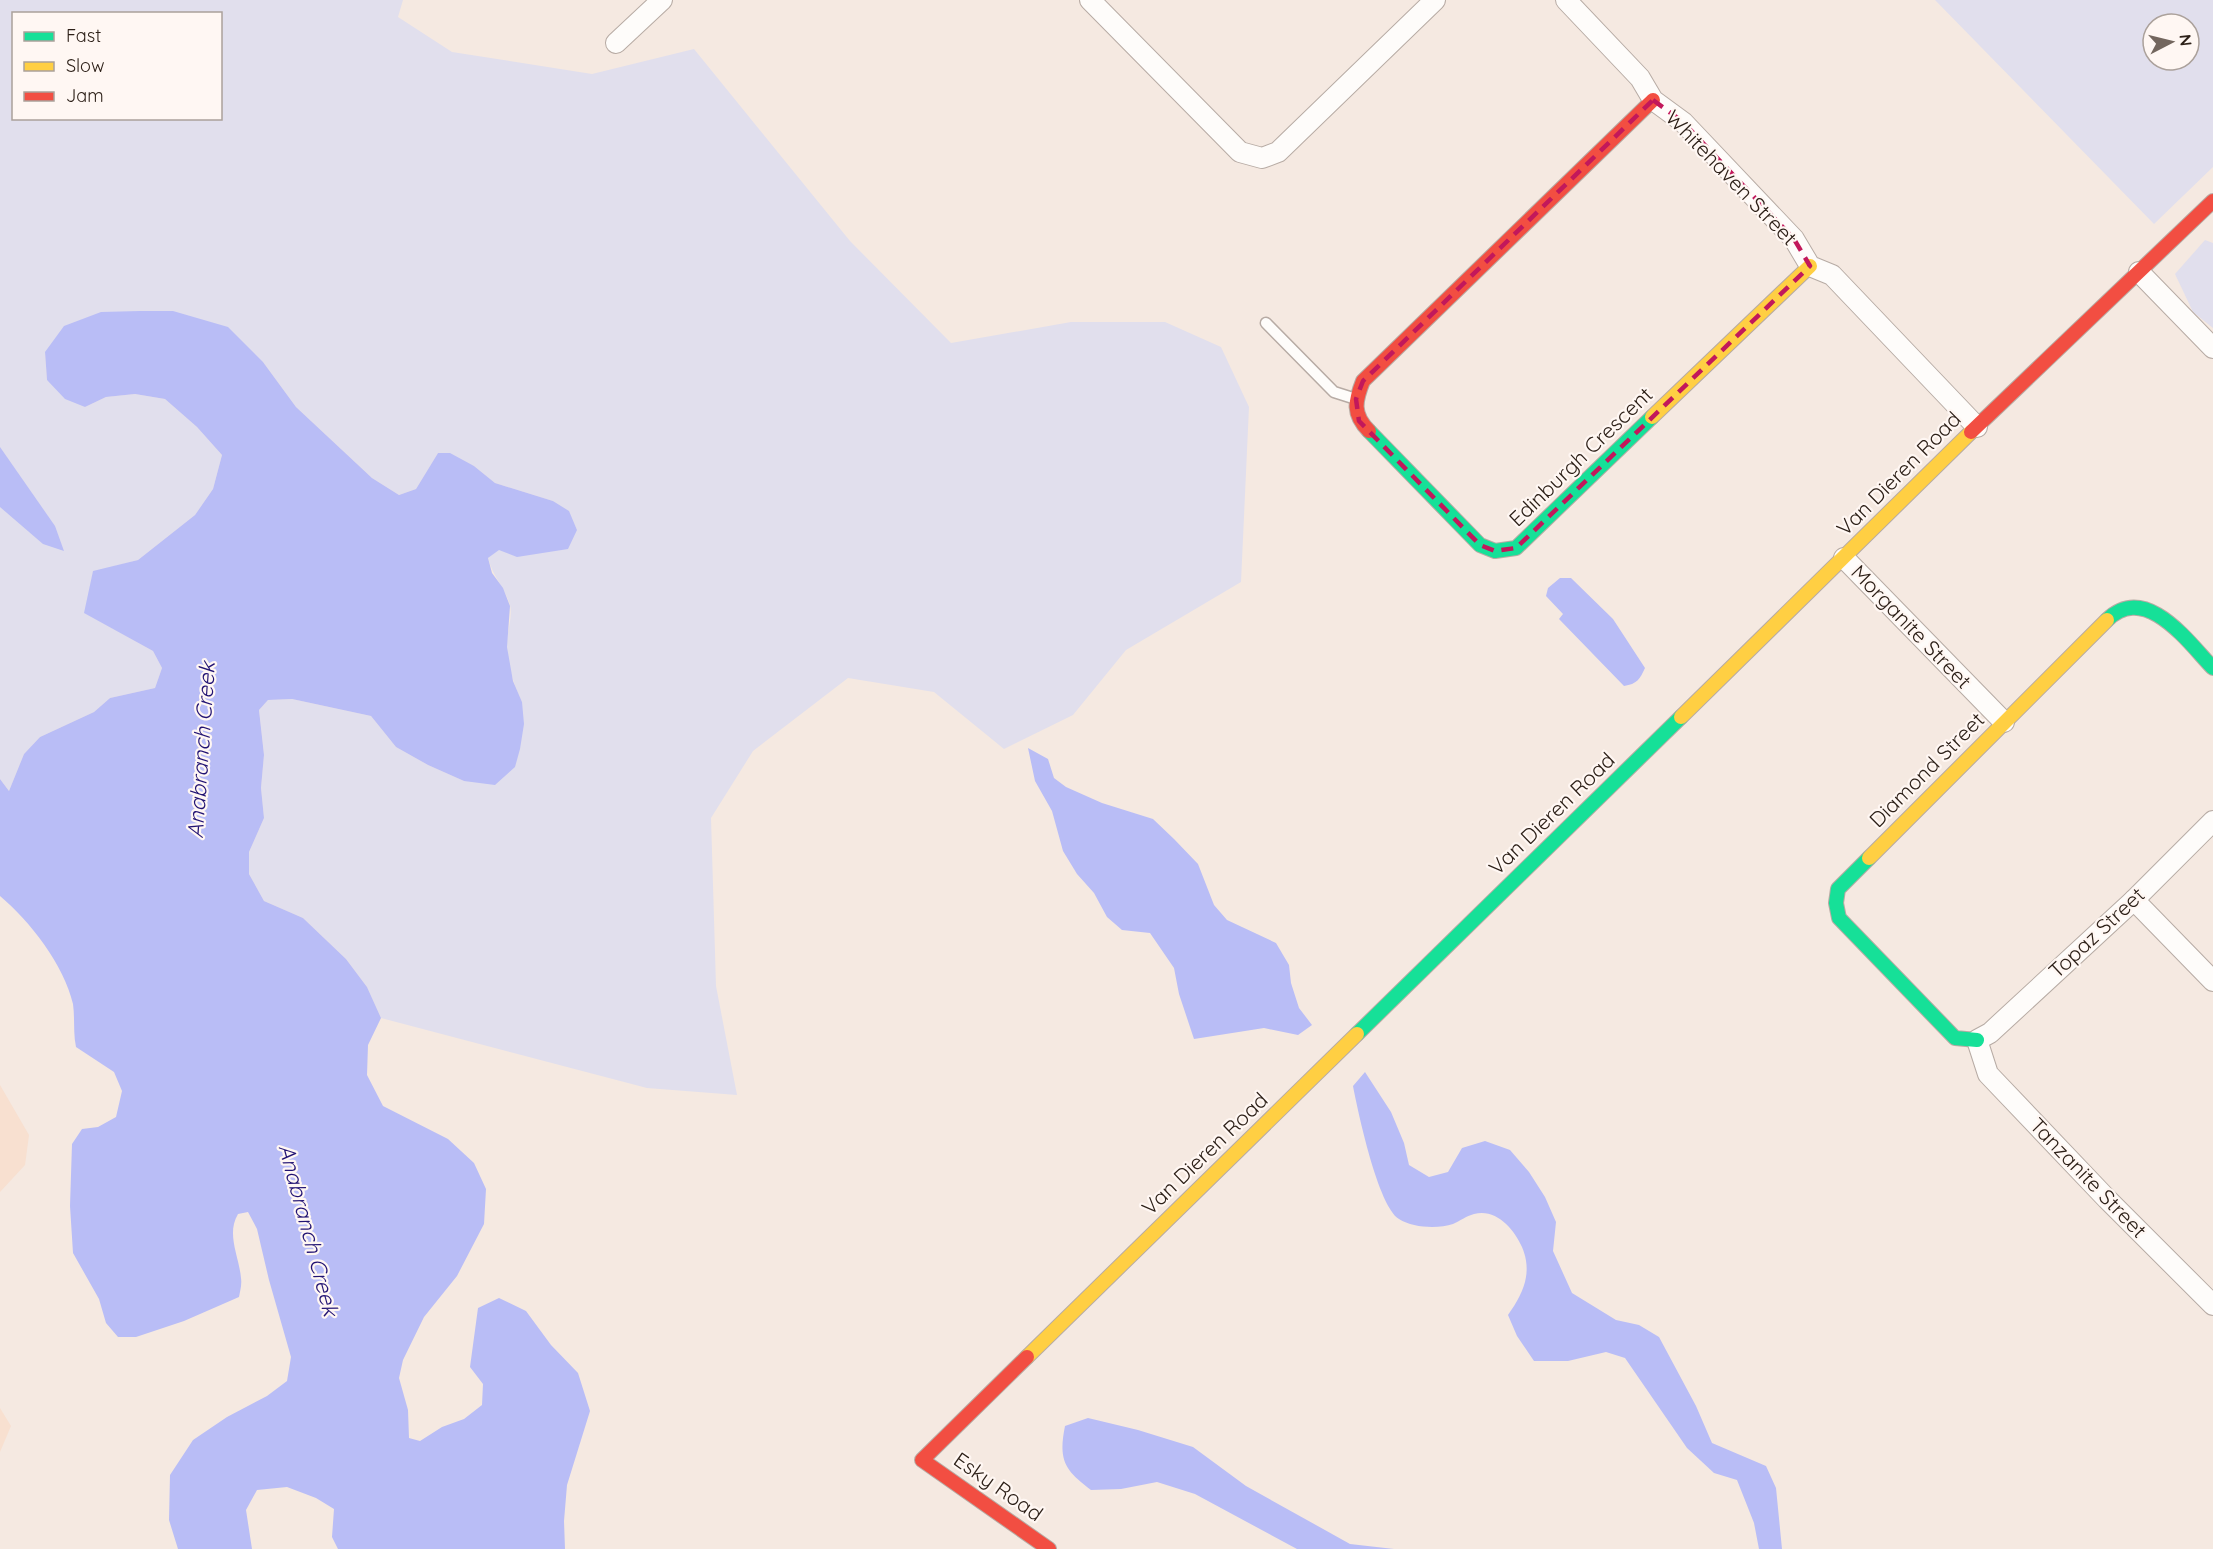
<svg xmlns="http://www.w3.org/2000/svg" width="2213" height="1549" viewBox="0 0 2213 1549" font-family="Quicksand,sans-serif">
<rect width="100%" height="100%" fill="#f5e9e1"/>
<!-- built -->
<g fill="#f8e0d0">
<polygon points="0,1085 29,1135 25,1165 0,1192"/>
<polygon points="0,1408 11,1426 0,1452"/>
</g>
<!-- green -->
<g fill="#e1dfed" fill-rule="evenodd">
<path d="M0,0H403L398,17L452,52L592,74L694,49L850,241L951,343L1071,322H1165L1221,347L1249,407L1241,582L1126,650L1073,715L1004,749L934,692L848,678L753,751L711,818L716,986L737,1095L647,1088L381,1018L367,987L346,959L303,918L264,901L249,874V852L264,818L261,788L264,755L259,710L268,700L292,699L371,716L396,747L428,765L464,781L522,702C514,685 508,667 507,647C506,634 513,618 510,605C505,588 493,577 488,558L499,549L577,530L568,511L553,501L495,483L474,466L438,453L416,489L399,495L372,478L296,407L263,362L45,352L47,380L85,407L106,397L135,394L165,399L197,427L222,455L213,489L195,515L138,560L93,572L85,613L153,651L162,668L155,688L110,698L94,712L40,737L24,754L9,791L0,779ZM14,14H220V118H14Z"/>
<path d="M1935,0H2213V167L2154,224ZM2153,24H2189V60H2153Z"/>
<polygon points="2205,240 2213,243 2213,328 2193,312 2175,274"/>
</g>
<!-- water -->
<g fill="#b9bdf6">
<path d="M140,311H173L228,327L263,362L296,407L372,478L399,495L416,489L438,453H450L474,466L495,483L553,501L569,511L577,530L568,549L517,557L499,550L488,558L492,573L503,588L510,606L507,647L513,681L522,702L524,724L520,749L515,767L495,785L464,781L428,765L396,747L371,716L292,699L268,700L259,710L264,755L261,788L264,818L249,852V874L264,901L303,918L346,959L367,987L381,1018L368,1045L367,1075L383,1106L448,1139L474,1163L486,1189L484,1224L457,1276L424,1317L403,1360L399,1378L408,1410L409,1438L420,1441L442,1427L464,1419L482,1405L483,1384L470,1367L478,1308L499,1298L526,1311L551,1345L578,1373L590,1411L567,1485L564,1521L565,1549H338L332,1537L334,1509L316,1498L287,1487L257,1490L246,1510L252,1549H178L169,1520L170,1475L193,1440L227,1417L267,1396L287,1381L291,1357L269,1280L257,1229L248,1212L238,1214C226,1234 239,1256 241,1278C242,1285 240,1291 239,1297L184,1321L136,1337H118L106,1323L99,1299L73,1253L70,1206L72,1144L82,1129L98,1127L116,1117L122,1091L114,1072L76,1047C73,1033 75,1018 73,1004C64,965 30,921 0,896V779L9,791L24,754L40,737L94,712L110,698L155,688L162,668L153,651L84,613L93,571L138,560L195,515L213,489L222,455L197,427L165,399L135,394L106,397L85,407L65,399L47,380L45,352L64,326L101,312Z"/>
<polygon points="0,447 55,526 64,551 43,544 0,507"/>
<path d="M1560,578H1571L1613,619L1645,668C1640,679 1637,684 1624,686L1559,619L1563,614L1546,596L1548,588Z"/>
<polygon points="1028,748 1048,759 1054,778 1066,787 1102,803 1153,819 1174,839 1198,864 1214,905 1227,920 1276,943 1289,965 1291,983 1299,1008 1312,1025 1298,1035 1264,1028 1194,1039 1179,994 1174,968 1150,933 1122,930 1107,917 1094,893 1077,874 1063,851 1052,811 1035,781"/>
<path d="M1365,1072L1391,1112L1404,1143L1409,1165L1429,1177L1448,1172L1462,1148L1485,1141L1510,1150L1529,1172L1545,1197L1556,1222L1553,1251L1572,1293L1616,1320L1639,1325L1659,1337L1696,1406L1712,1443L1766,1466L1776,1488L1782,1549H1759L1754,1523L1737,1480L1714,1473L1687,1448L1625,1358L1606,1352L1568,1361H1534L1517,1336L1508,1315C1523,1294 1533,1273 1522,1247C1514,1229 1496,1208 1474,1214C1466,1216 1460,1221 1453,1224C1438,1229 1413,1228 1399,1219C1378,1206 1358,1112 1353,1086Z"/>
<path d="M1088,1418L1138,1430L1193,1447L1246,1486L1350,1544L1394,1549H1297L1195,1494L1157,1482L1121,1489L1091,1490C1065,1470 1058,1461 1065,1426Z"/>
</g>
<g fill="none" stroke-linecap="round" stroke-linejoin="round">
<defs>
<polyline id="lane" points="1266,323 1334,392 1356,399"/>
<g id="street">
<polyline points="1090,0 1240,152 1262,158 1278,152 1435,0"/>
<polyline points="1566,0 1640,78 1653,100 1683,122 1794,239 1810,266 1832,275 1977,427"/>
<polyline points="616,43 662,0"/>
<polyline points="2139,272 2213,348"/>
<polyline points="1844,558 2004,722"/>
<polyline points="2213,821 2134,900 1990,1033 1977,1040 1988,1074 2107,1199 2213,1305"/>
<polyline points="2134,900 2213,981"/>
</g>
<g id="fast">
<polyline points="1369,431 1480,545 1495,551 1516,548 1652,417"/>
<path d="M2107,620C2146,582 2188,642 2213,668"/>
<polyline points="1869,858 1838,889 1836,903 1839,918 1955,1038 1977,1040"/>
<polyline points="1357,1034 1681,717"/>
</g>
<g id="slow">
<polyline points="1652,417 1810,266"/>
<polyline points="1681,717 1971,432"/>
<polyline points="1869,858 2107,620"/>
<polyline points="1027,1357 1357,1034"/>
</g>
<g id="jam">
<path d="M1369,431C1352,414 1355,401 1363,381L1653,100"/>
<polyline points="1971,432 2213,201"/>
<polyline points="1027,1357 922,1460 1049,1549"/>
</g>
</defs>
<!-- lane casing -->
<use href="#lane" stroke="#b7aba4" stroke-width="13"/>
<!-- street casing -->
<use href="#street" stroke="#b7aba4" stroke-width="22"/>
<!-- fast casing -->
<use href="#fast" stroke="#b7aba4" stroke-width="16"/>
<!-- slow casing -->
<use href="#slow" stroke="#b7aba4" stroke-width="16"/>
<!-- jam casing -->
<use href="#jam" stroke="#b7aba4" stroke-width="16"/>
<!-- lane -->
<use href="#lane" stroke="#fefcfa" stroke-width="10"/>
<!-- street -->
<use href="#street" stroke="#fefcfa" stroke-width="20"/>
<!-- fast -->
<use href="#fast" stroke="#16e098" stroke-width="14"/>
<!-- slow -->
<use href="#slow" stroke="#ffcf43" stroke-width="14"/>
<!-- jam -->
<use href="#jam" stroke="#f24e42" stroke-width="14"/>
</g>
<!-- marked area -->
<path fill="none" stroke="#c2185b" stroke-width="4.5" stroke-dasharray="12 8" stroke-linejoin="round" d="M1653,100L1683,122L1794,239L1810,266L1516,548L1495,551L1480,545L1359,421L1356,399L1363,381Z"/>
<g text-anchor="middle" stroke-width="4.5" stroke-linejoin="round" paint-order="stroke">
<!-- street labels -->
<g font-size="21" fill="#2d2018" stroke="#fff7f3">
<text transform="translate(1731 178) rotate(46)" y="7">Whitehaven Street</text>
<text transform="translate(1581 457) rotate(-44)" y="7">Edinburgh Crescent</text>
<text transform="translate(1899 474) rotate(-45)" y="7">Van Dieren Road</text>
<text transform="translate(1911 627) rotate(46)" y="7">Morganite Street</text>
<text transform="translate(1927 770) rotate(-45)" y="7">Diamond Street</text>
<text transform="translate(1552 814) rotate(-44)" y="7">Van Dieren Road</text>
<text transform="translate(2097 933) rotate(-43)" y="7">Topaz Street</text>
<text transform="translate(1205 1154) rotate(-44)" y="7">Van Dieren Road</text>
<text transform="translate(2088 1178) rotate(46)" y="7">Tanzanite Street</text>
<text transform="translate(998 1487) rotate(35)" y="7">Esky Road</text>
</g>
<!-- water labels -->
<g font-size="22" font-style="italic" fill="#211273" stroke="#fff7f3">
<text transform="translate(201 750) rotate(-86)" y="8">Anabranch Creek</text>
<text transform="translate(309 1230) rotate(75)" y="8">Anabranch Creek</text>
</g>
</g>
<!-- legend -->
<rect x="12" y="12" width="210" height="108" fill="#fff7f3" stroke="#aba19b" stroke-width="1.5"/>
<rect x="24" y="32" width="30" height="9" fill="#16e098" stroke="#aba19b" stroke-width="1.5"/>
<text x="66" y="42" font-size="18" fill="#2d2018">Fast</text>
<rect x="24" y="62" width="30" height="9" fill="#ffcf43" stroke="#aba19b" stroke-width="1.5"/>
<text x="66" y="72" font-size="18" fill="#2d2018">Slow</text>
<rect x="24" y="92" width="30" height="9" fill="#f24e42" stroke="#aba19b" stroke-width="1.5"/>
<text x="66" y="102" font-size="18" fill="#2d2018">Jam</text>
<!-- north arrow -->
<g transform="translate(2171 42) rotate(83)"><circle r="28" fill="#fff7f3" stroke="#aba19b" stroke-width="1.5"/>
<path d="M0-4.5L10 22L0 15L-10 22Z" fill="#73665e"/>
<text y="-9" font-size="16" font-weight="bold" text-anchor="middle" fill="#2d2018">N</text>
</g>
</svg>
